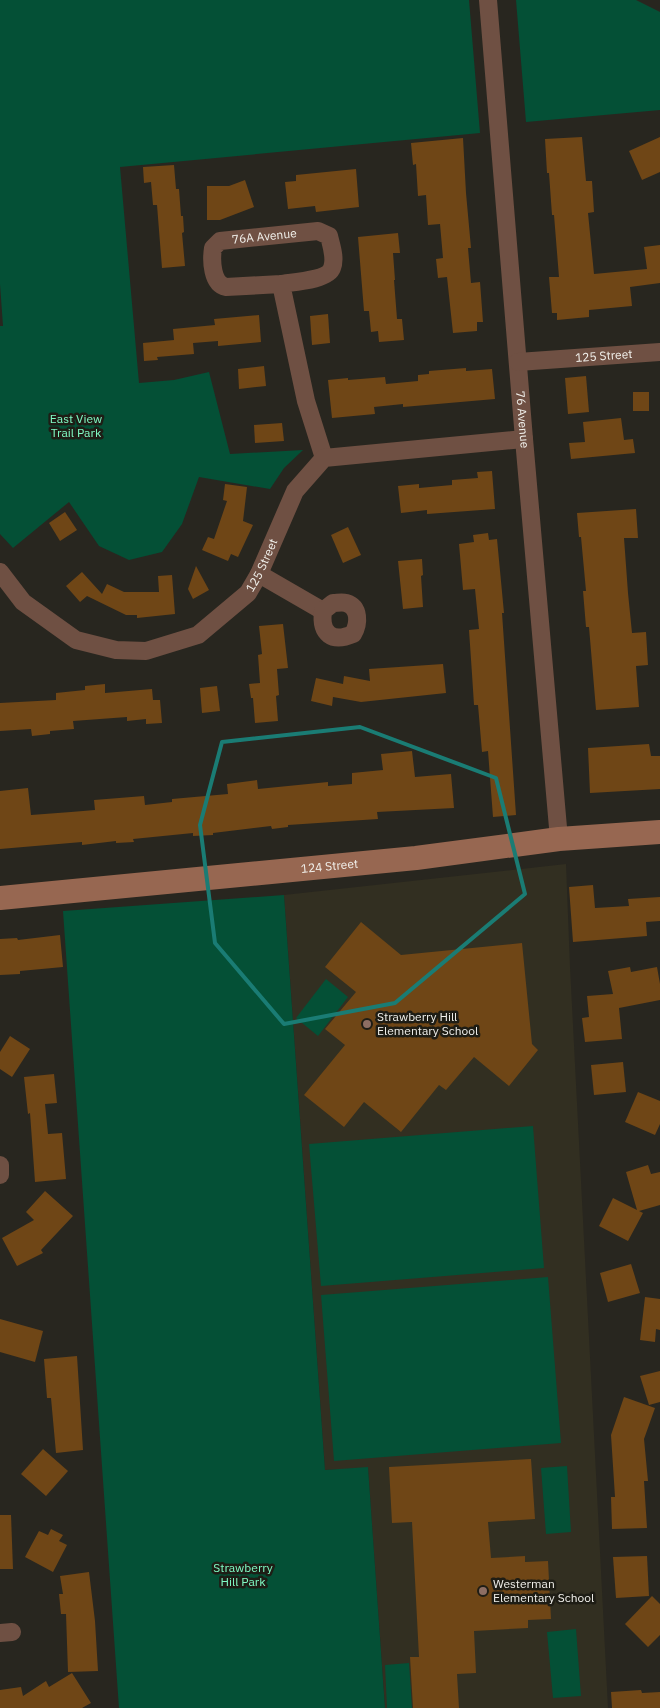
<svg xmlns="http://www.w3.org/2000/svg" width="660" height="1708" viewBox="0 0 660 1708" font-family="'IBM Plex Sans',sans-serif">
<rect width="100%" height="100%" fill="#28261f"/>
<!-- built -->
<polygon fill="#322f21" points="566,864 570,967 608,1708 385,1708 368,1468 325,1470 284,895"/>
<!-- green -->
<g fill="#045036">
<polygon points="0,0 469,0 480,133 120,167 139,383 174,380 209,372 230,454 303,450 284,468 270,489 199,477 182,524 162,552 129,560 99,546 69,502 13,548 0,534 0,326 3,326 0,284"/>
<polygon points="516,0 636,0 660,12 660,110 526,122"/>
<polygon points="284,895 325,1470 368,1467 385,1708 119,1708 63,911"/>
<polygon points="326,979 348,997 318,1036 296,1018"/>
<polygon points="533,1126 544,1268 321,1286 309,1144"/>
<polygon points="548,1277 561,1443 334,1461 321,1295"/>
<polygon points="567,1466 571,1532 546,1534 541,1468"/>
<polygon points="576,1629 581,1696 553,1698 547,1632"/>
<polygon points="409,1663 412,1708 387,1708 385,1665"/>
</g>
<!-- building -->
<g fill="#6f4616">
<polygon points="582,137 586,181 592,181 594,212 588,213 594,274 647,269 644,247 660,245 660,283 630,287 632,306 589,310 589,317 557,320 557,313 552,313 549,277 559,277 554,215 552,215 549,173 547,173 545,139"/>
<polygon points="660,137 660,172 642,180 629,151"/>
<polygon points="463,138 466,193 471,248 468,248 471,283 480,282 483,322 477,322 477,331 453,333 447,277 438,278 436,259 443,258 440,224 428,225 426,195 418,196 416,164 413,165 411,143"/>
<polygon points="174,165 176,189 179,189 181,216 183,216 184,232 182,233 185,266 162,268 157,205 153,205 151,182 144,183 143,167"/>
<polygon points="356,169 359,207 316,212 315,206 288,209 285,182 296,181 296,175"/>
<polygon points="245,180 254,207 220,220 207,220 207,186 229,186"/>
<polygon points="398,233 400,253 393,253 395,280 394,280 397,319 402,319 404,340 379,342 378,331 371,332 369,311 364,311 358,237"/>
<polygon points="328,314 330,343 312,345 310,316"/>
<polygon points="259,315 261,342 218,346 218,341 193,343 194,354 157,357 158,360 144,361 143,343 174,340 173,329 215,325 214,319"/>
<polygon points="264,366 266,386 239,389 238,369"/>
<polygon points="466,368 466,371 492,369 495,399 403,407 403,404 374,407 375,414 332,418 328,380 348,378 348,380 385,377 386,384 418,381 418,375 429,374 429,371"/>
<polygon points="586,376 589,412 568,414 565,378"/>
<rect x="633" y="392" width="16" height="19"/>
<polygon points="621,418 624,440 633,439 635,453 571,459 569,443 585,442 583,422"/>
<polygon points="282,423 284,441 255,443 254,425"/>
<polygon points="492,471 495,509 427,514 427,510 401,513 398,486 419,484 419,488 452,485 452,480 478,478 477,472"/>
<polygon points="225,484 247,487 243,521 253,525 238,557 231,554 228,561 202,550 208,537 214,539 227,501 223,500"/>
<polygon points="636,509 638,538 624,538 628,593 632,633 646,632 648,665 636,666 639,707 596,710 589,627 586,627 583,591 586,591 581,537 579,537 577,513"/>
<polygon points="65,512 77,530 60,541 49,523"/>
<polygon points="348,527 361,555 343,563 331,535"/>
<polygon points="488,533 489,540 497,539 504,613 502,613 516,815 493,817 488,751 482,752 478,705 474,705 472,674 469,630 479,629 475,589 463,590 459,544 474,542 473,535"/>
<polygon points="422,559 423,575 421,576 423,607 403,609 398,561"/>
<polygon points="196,566 209,590 193,599 188,589"/>
<polygon points="82,572 102,594 107,584 124,592 159,592 158,576 172,575 175,614 137,618 137,615 126,615 87,596 80,602 66,586"/>
<polygon points="283,624 288,668 277,669 279,695 276,696 278,721 255,723 253,698 251,698 249,684 260,683 258,655 262,654 259,626"/>
<polygon points="443,664 446,693 361,702 333,697 332,706 311,701 316,678 343,684 344,676 370,681 369,669"/>
<polygon points="105,684 105,693 152,689 153,700 160,700 162,723 146,724 146,719 127,721 127,717 73,721 74,729 50,731 50,734 32,736 31,729 0,731 0,703 56,700 56,693 85,690 85,686"/>
<polygon points="217,686 220,711 202,713 200,688"/>
<polygon points="649,744 651,756 660,756 660,789 590,793 588,748"/>
<polygon points="412,751 415,777 451,774 454,808 377,812 378,819 288,825 288,827 272,829 271,826 213,833 213,835 193,836 193,833 133,839 134,842 116,843 116,841 82,845 82,842 0,849 0,791 28,788 31,815 71,812 95,810 94,800 144,796 145,805 172,802 172,799 228,794 227,784 257,780 258,789 328,782 328,786 352,784 352,773 383,770 381,754"/>
<polygon points="593,885 595,908 629,906 628,899 660,897 660,921 646,922 647,936 573,942 569,887"/>
<polygon points="361,922 401,955 522,943 532,1044 538,1050 509,1086 474,1057 446,1090 439,1085 401,1132 364,1102 344,1127 304,1095 345,1045 325,1029 356,992 325,967"/>
<polygon points="60,935 63,967 20,971 20,974 0,975 0,939 17,938 18,940"/>
<polygon points="630,967 631,972 657,967 660,984 660,1000 619,1008 622,1039 585,1042 582,1018 589,1017 587,996 613,994 608,971"/>
<polygon points="10,1036 30,1049 12,1077 0,1069 0,1052"/>
<polygon points="623,1062 626,1092 594,1095 591,1065"/>
<polygon points="54,1074 57,1103 45,1104 48,1134 62,1133 66,1179 35,1182 30,1113 28,1114 24,1077"/>
<polygon points="638,1092 660,1101 660,1124 655,1135 625,1122"/>
<polygon points="648,1165 651,1174 660,1172 660,1205 639,1211 643,1213 628,1241 599,1226 613,1198 637,1210 626,1172"/>
<polygon points="45,1191 73,1216 41,1250 43,1253 17,1266 2,1238 34,1220 26,1212"/>
<polygon points="631,1264 640,1293 608,1302 600,1273"/>
<polygon points="645,1297 660,1299 660,1330 656,1329 655,1342 640,1340"/>
<polygon points="0,1319 43,1331 35,1362 0,1352"/>
<polygon points="77,1356 83,1450 56,1453 51,1398 47,1398 44,1359"/>
<polygon points="660,1371 660,1402 649,1405 640,1376"/>
<polygon points="624,1397 655,1408 644,1439 648,1481 644,1481 647,1528 612,1529 611,1497 615,1497 611,1435"/>
<polygon points="43,1449 68,1471 46,1496 21,1474"/>
<polygon points="531,1459 535,1519 488,1522 491,1558 525,1556 525,1562 548,1561 551,1619 528,1620 528,1628 474,1631 476,1673 457,1674 459,1708 413,1708 410,1657 419,1657 412,1522 392,1523 389,1467"/>
<polygon points="0,1515 11,1515 13,1569 0,1569"/>
<polygon points="51,1529 63,1535 59,1541 67,1545 53,1572 25,1557 39,1531 48,1535"/>
<polygon points="647,1556 649,1596 616,1598 613,1557"/>
<polygon points="89,1572 95,1621 98,1671 68,1672 66,1614 61,1614 59,1594 63,1594 60,1576"/>
<polygon points="652,1596 660,1604 660,1635 648,1647 625,1624"/>
<polygon points="72,1673 91,1703 82,1708 0,1708 0,1690 21,1687 23,1696 46,1681 49,1687"/>
<polygon points="641,1690 642,1693 660,1692 660,1708 612,1708 611,1692"/>
</g>
<g fill="none" stroke-linecap="round" stroke-linejoin="round">
<!-- street -->
<g stroke="#6f5043" stroke-width="18">
<path id="s1" d="M488,0L524,439L559,839"/>
<path id="s2" d="M281,284L226,287C212,284 211,261 213,248L220,241L318,231L329,236C331,245 336,258 332,268C328,280 293,282 281,284L306,401L324,458"/>
<path id="s3" d="M518,362L660,352"/>
<path id="s4" d="M0,572L23,602L76,640L116,650L146,651L198,635L248,593L259,574L295,491L324,458L524,439"/>
<polyline points="259,574 323,611"/>
<path d="M333,603C337,603 342,602 346,603C360,607 359,624 353,634C332,643 320,634 323,611Z"/>
<polyline points="0,1165 0,1175"/>
<polyline points="0,1633 12,1632"/>
</g>
<!-- secondary -->
<path stroke="#976751" stroke-width="24" id="s5" d="M0,898L416,858L559,839L660,832"/>
</g>
<!-- marked area -->
<path fill="none" stroke="#1a7c74" stroke-width="4" stroke-linejoin="round" d="M360,727L496,778L525,894L395,1003L284,1024L215,943L200,825L222,742Z"/>
<!-- markers -->
<g fill="#8d6e63" stroke="#1e1d15" stroke-width="2">
<circle cx="367" cy="1024" r="5"/>
<circle cx="483" cy="1591" r="5"/>
</g>
<g text-anchor="middle" stroke-width="5" stroke-linejoin="round" paint-order="stroke">
<!-- street labels -->
<g font-size="12" fill="#f2f1ec" stroke="#1e1d15">
<text dy="4" stroke="none"><textPath href="#s2" startOffset="154">76A Avenue</textPath></text>
<text dy="4" stroke="none"><textPath href="#s3" startOffset="86">125 Street</textPath></text>
<text dy="4" stroke="none"><textPath href="#s1" startOffset="421">76 Avenue</textPath></text>
<text dy="4" stroke="none"><textPath href="#s4" startOffset="325">125 Street</textPath></text>
<text dy="4" stroke="none"><textPath href="#s5" startOffset="331">124 Street</textPath></text>
</g>
<!-- park labels -->
<g font-size="12" fill="#81fbc5" stroke="#1e1d15">
<text x="76" y="423">East View<tspan x="76" dy="14">Trail Park</tspan></text>
<text x="243" y="1572">Strawberry<tspan x="243" dy="14">Hill Park</tspan></text>
</g>
<!-- poi labels -->
<g font-size="12" fill="#f2f1ec" stroke="#1e1d15" text-anchor="start">
<text x="377" y="1021">Strawberry Hill<tspan x="377" dy="14">Elementary School</tspan></text>
<text x="493" y="1588">Westerman<tspan x="493" dy="14">Elementary School</tspan></text>
</g>
</g>
</svg>
